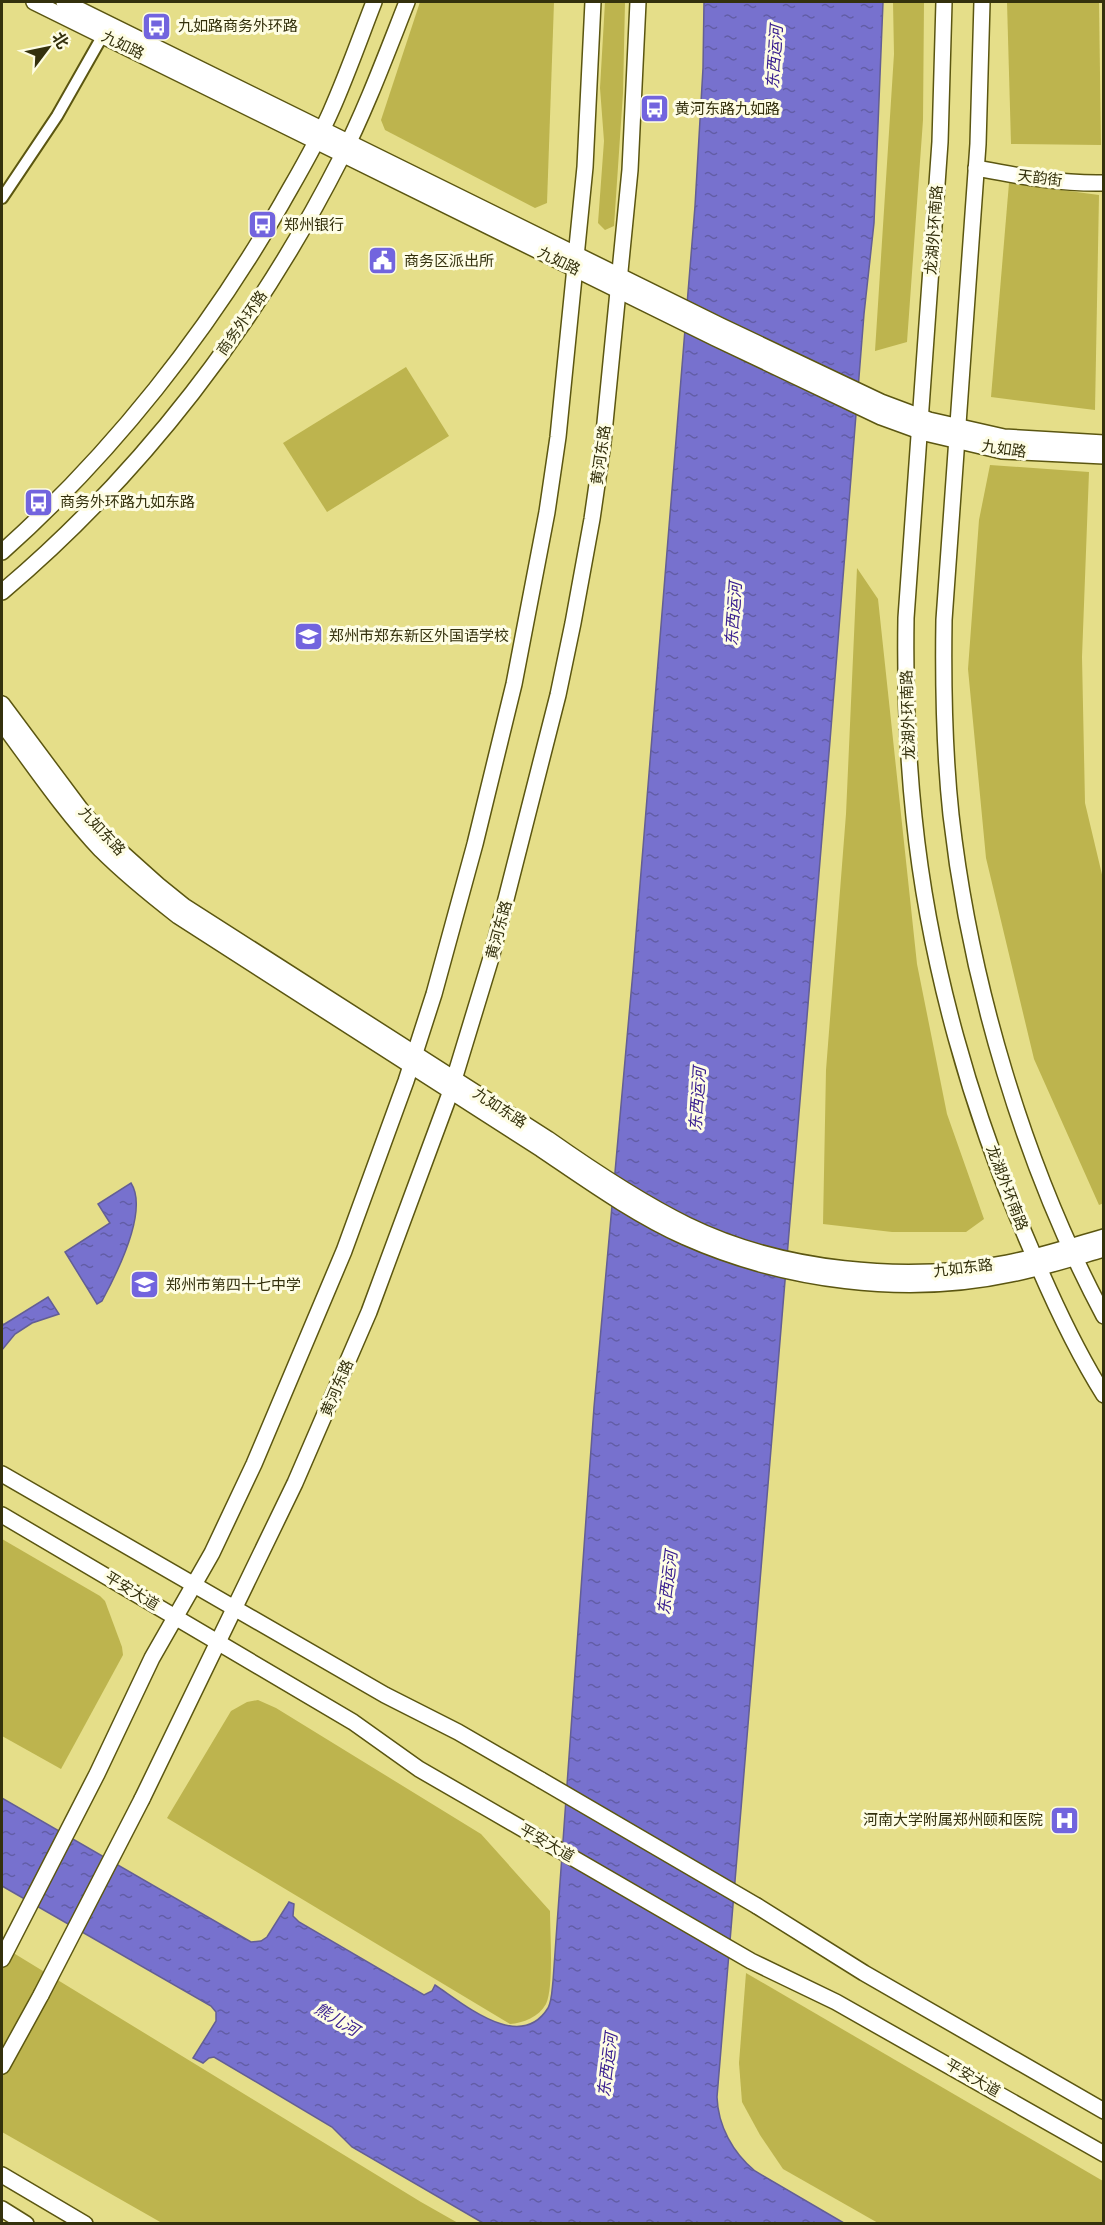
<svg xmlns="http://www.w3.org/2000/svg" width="1105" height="2225" viewBox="0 0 1105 2225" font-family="'Nunito Sans','Noto Sans SC',sans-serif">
<defs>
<pattern id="water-ripples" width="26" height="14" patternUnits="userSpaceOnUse" patternTransform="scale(1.5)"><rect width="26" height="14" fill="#7771ce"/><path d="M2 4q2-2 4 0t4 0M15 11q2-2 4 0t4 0" fill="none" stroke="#625da6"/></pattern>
</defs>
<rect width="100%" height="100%" fill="#e5de89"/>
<!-- green -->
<g fill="#bdb44e">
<polygon points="420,2 554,2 547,203 535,208 385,130 381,120"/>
<polygon points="605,2 625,2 623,93 614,226 605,230 598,223 604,141 600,88"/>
<polygon points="893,2 924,2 923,120 907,342 875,351 894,54"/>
<polygon points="1007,2 1099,2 1101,145 1011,144"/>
<polygon points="1009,183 1099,195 1095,410 991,397"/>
<polygon points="406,367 449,436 327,512 283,443"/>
<polygon points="990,465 1089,472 1082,657 1085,803 1104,883 1104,1203 1099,1205 1034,1059 986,858 968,669 979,520"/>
<polygon points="857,568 878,599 917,964 947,1114 984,1219 966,1232 892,1232 823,1224 826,1070 846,814"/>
<polygon points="2,1539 100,1596 105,1601 122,1647 123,1655 61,1769 2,1736"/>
<path d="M258,1700L276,1708L481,1834L550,1911C550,1932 554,1987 546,2004C539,2017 523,2023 510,2024L167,1818L231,1711L247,1702Z"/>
<polygon points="2,1946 421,2202 458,2223 162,2223 2,2132"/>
<polygon points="746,1973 1103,2181 1103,2223 878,2223 783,2169 760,2135 742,2102 739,2063"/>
</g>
<!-- water -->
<g fill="url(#water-ripples)" stroke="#635e94" stroke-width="1.5">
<path d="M704,2H883L874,223L864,314L830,741L717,2097C718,2126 733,2153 755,2171L844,2223H483L352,2147L332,2127L214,2057L209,2058L203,2063L193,2058L216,2021V2012L211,2006L2,1886V1798L251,1942L261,1941L267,1937L289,1902L294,1904L293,1916L299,1922L424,1995L432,1991L435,1985C464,2004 520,2053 548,2008C552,2001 552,1989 553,1981L594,1407L633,971L695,206L703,68Z"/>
<path d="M131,1183C149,1211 116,1275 102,1301L97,1304L65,1252L110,1223L98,1204Z"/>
<polygon points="48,1297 59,1314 32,1323 15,1334 2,1350 2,1322 3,1325"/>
</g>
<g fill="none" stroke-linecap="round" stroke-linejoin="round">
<defs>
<polyline id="street" points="2,198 57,116 103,35"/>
<g id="secondary">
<polyline points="34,2 715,338 881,417 925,433 1002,451 1104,456"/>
<polyline points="64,2 721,326 881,402 929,420 1004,437 1104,443"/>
<path d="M944,2L940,142L906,618C905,685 907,751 914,817C929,964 972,1114 1031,1249C1052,1299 1075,1349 1104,1395"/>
<path d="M982,2L978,144L944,620C943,685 944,750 951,815C970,983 1024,1166 1104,1316"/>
<path d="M976,168C1019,176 1060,184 1104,183"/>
<path d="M2,552C113,453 208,332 282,203C299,173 317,143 331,111C347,75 360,38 374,2"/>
<path d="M2,592C142,474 257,323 340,160C366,109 386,55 407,2"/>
<path d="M2,704L84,814L110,842L158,885L184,906L548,1139C592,1170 638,1201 687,1225C781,1271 905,1283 1007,1263C1040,1257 1072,1246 1104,1237"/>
<path d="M2,723C34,766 64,811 101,850C125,874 151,895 178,916L541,1149C587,1180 634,1214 685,1237C784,1281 905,1297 1011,1274C1042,1268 1073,1258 1104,1249"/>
<polyline points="2,1474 385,1695 458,1732 541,1780"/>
<polyline points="2,1515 353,1722 419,1769 490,1810 751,1961 836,2002 1104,2154"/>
<polyline points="142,1799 295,1483 369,1312 449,1096 491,958 558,695 573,623 592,519 603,443 630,170 638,2"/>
<polyline points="757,1906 864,1973 1104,2111"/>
<polyline points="2,1959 97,1774 152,1658 212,1553 254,1464 344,1251 406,1081 434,994 475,844 514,684 547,512 558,437 585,167 593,2"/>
<polyline points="2,2066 41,1995"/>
<polyline points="2,2175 85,2224"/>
<polyline points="2,2209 26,2224"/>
</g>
</defs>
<!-- street casing -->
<use href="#street" stroke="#5b5611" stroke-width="14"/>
<!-- secondary casing -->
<use href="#secondary" stroke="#5b5611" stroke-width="18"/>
<!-- street -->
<use href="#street" stroke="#fff" stroke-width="10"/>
<!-- secondary -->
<use href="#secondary" stroke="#fff" stroke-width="15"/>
<defs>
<g id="secondary-bridge">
<polyline points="541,1780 757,1906"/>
<polyline points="41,1995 142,1799"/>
</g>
</defs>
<!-- secondary-bridge casing -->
<use href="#secondary-bridge" stroke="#5b5611" stroke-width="18" stroke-linecap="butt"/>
<!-- secondary-bridge -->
<use href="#secondary-bridge" stroke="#fff" stroke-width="15"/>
</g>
<!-- icons -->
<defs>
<symbol id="bus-square" viewBox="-11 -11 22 22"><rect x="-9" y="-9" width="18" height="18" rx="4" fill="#7264de" stroke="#fefde4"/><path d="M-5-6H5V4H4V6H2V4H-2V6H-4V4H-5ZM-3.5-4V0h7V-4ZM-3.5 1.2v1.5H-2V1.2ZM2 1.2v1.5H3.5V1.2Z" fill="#fff"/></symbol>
<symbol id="civic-square" viewBox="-11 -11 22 22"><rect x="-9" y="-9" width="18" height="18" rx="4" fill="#7264de" stroke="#fefde4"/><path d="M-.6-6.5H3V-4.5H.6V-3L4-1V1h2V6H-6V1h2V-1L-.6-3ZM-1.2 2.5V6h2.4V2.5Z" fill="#fff"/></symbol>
<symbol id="school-square" viewBox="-11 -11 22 22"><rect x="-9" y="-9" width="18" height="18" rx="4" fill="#7264de" stroke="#fefde4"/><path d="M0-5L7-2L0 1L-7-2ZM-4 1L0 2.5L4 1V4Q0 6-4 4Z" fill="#fff"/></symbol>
<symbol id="hospital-square" viewBox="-11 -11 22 22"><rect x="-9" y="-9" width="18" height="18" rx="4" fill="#7264de" stroke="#fefde4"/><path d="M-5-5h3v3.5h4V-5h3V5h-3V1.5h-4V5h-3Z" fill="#fff"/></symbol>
</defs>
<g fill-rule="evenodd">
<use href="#bus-square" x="140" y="10" width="33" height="33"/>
<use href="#bus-square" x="638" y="92" width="33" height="33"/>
<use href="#bus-square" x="246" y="208" width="33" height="33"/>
<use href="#civic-square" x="366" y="244" width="33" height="33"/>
<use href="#bus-square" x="22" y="486" width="33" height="33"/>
<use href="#school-square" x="292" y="620" width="33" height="33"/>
<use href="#school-square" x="128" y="1268" width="33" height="33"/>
<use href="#hospital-square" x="1048" y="1804" width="33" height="33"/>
</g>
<g text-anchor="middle" stroke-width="6" stroke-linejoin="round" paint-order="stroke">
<!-- poi labels -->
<g font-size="15" fill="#34310d" stroke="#fefde4" text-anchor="start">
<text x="178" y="31">九如路商务外环路</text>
<text x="675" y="114">黄河东路九如路</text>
<text x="284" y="230">郑州银行</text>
<text x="404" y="266">商务区派出所</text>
<text x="60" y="507">商务外环路九如东路</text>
<text x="329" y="641">郑州市郑东新区外国语学校</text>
<text x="166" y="1290">郑州市第四十七中学</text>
<text x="1043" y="1825" text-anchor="end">河南大学附属郑州颐和医院</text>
</g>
<!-- street labels -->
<g font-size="15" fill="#34310d" stroke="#fefde4">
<text transform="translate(123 45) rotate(26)" y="5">九如路</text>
<text transform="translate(1040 178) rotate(7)" y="5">天韵街</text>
<text transform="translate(934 230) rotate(-86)" y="5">龙湖外环南路</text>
<text transform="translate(559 261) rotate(26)" y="5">九如路</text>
<text transform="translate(242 323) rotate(-55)" y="5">商务外环路</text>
<text transform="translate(1004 449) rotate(8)" y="5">九如路</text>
<text transform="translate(601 455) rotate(-82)" y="5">黄河东路</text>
<text transform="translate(908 715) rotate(-92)" y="5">龙湖外环南路</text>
<text transform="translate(102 831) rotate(47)" y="5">九如东路</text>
<text transform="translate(499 930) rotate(-75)" y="5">黄河东路</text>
<text transform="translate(500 1108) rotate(33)" y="5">九如东路</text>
<text transform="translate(1007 1188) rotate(69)" y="5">龙湖外环南路</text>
<text transform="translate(963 1268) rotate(-7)" y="5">九如东路</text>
<text transform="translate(337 1388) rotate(-67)" y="5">黄河东路</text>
<text transform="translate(132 1591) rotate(31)" y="5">平安大道</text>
<text transform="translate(547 1843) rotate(30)" y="5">平安大道</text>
<text transform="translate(973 2078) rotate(30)" y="5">平安大道</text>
</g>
<!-- water labels -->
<g font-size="16" font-style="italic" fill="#3a2090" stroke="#fefde4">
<text transform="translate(774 57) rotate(-86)" y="6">东西运河</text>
<text transform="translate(733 614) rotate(-86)" y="6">东西运河</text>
<text transform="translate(697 1099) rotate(-86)" y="6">东西运河</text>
<text transform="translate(667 1583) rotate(-83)" y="6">东西运河</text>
<text transform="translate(337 2019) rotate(31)" y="6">熊儿河</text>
<text transform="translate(607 2065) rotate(-83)" y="6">东西运河</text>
</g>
</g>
<!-- border -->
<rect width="1105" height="2225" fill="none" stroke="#34310d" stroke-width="6"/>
<!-- north arrow -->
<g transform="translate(48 48) rotate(58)" stroke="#fefde4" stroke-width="4.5" paint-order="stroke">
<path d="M0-4.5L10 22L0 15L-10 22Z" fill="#34310d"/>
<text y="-9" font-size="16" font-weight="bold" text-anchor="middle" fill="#34310d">北</text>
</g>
</svg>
